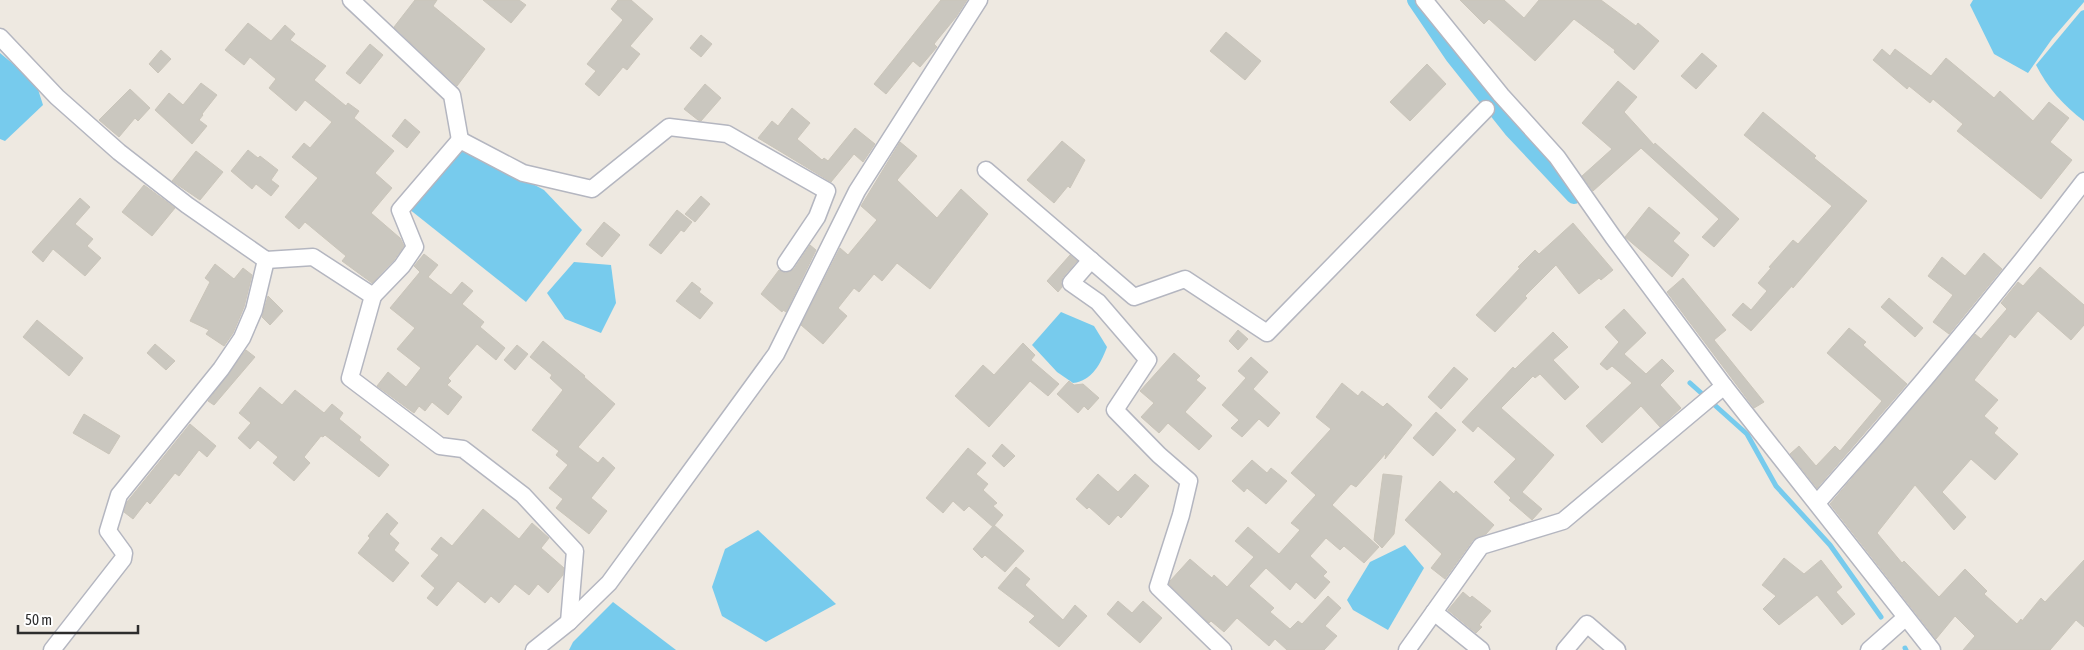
<svg xmlns="http://www.w3.org/2000/svg" width="2084" height="650" viewBox="0 0 2084 650" font-family="'Asap Condensed',sans-serif">
<rect width="100%" height="100%" fill="#eee9e1"/>
<!-- water -->
<g fill="#77cbed">
<polygon points="1973,0 2084,0 2084,2 2052,39 2028,73 1994,54 1970,5"/>
<path d="M2084,10V121C2064,106 2047,87 2036,65L2081,11Z"/>
<polygon points="0,53 36,83 43,105 5,141 0,139"/>
<polygon points="465,147 544,190 582,230 526,302 409,209"/>
<polygon points="574,262 611,265 616,303 601,333 565,319 547,293"/>
<path d="M1061,312L1094,326L1107,347C1101,363 1092,381 1073,383L1057,372L1032,345Z"/>
<polygon points="758,530 836,604 766,642 722,616 712,587 725,549"/>
<polygon points="1405,545 1424,568 1388,630 1353,610 1347,600 1370,562"/>
<polygon points="613,602 676,650 569,650 573,642"/>
</g>
<g fill="none" stroke-linecap="round" stroke-linejoin="round">
<!-- stream -->
<g stroke="#77cbed" stroke-width="5">
<polyline points="1690,383 1747,434 1776,486 1830,545 1881,617"/>
<polyline points="1905,648 1906,650"/>
</g>
<!-- canal -->
<polyline stroke="#77cbed" stroke-width="16" points="1415,0 1453,56 1512,130 1574,196"/>
</g>
<!-- building -->
<g fill="#cac7bf" stroke="#cac5ba">
<polygon points="415,0 437,0 433,6 485,49 457,86 394,27"/>
<polygon points="483,0 519,0 526,5 511,23"/>
<polygon points="618,0 631,0 653,19 630,46 640,54 627,70 623,67 599,96 585,84 596,71 587,64 623,20 611,9"/>
<polygon points="941,0 967,0 956,17 934,44 937,47 920,67 913,61 886,94 874,84"/>
<polygon points="1460,0 1504,0 1524,18 1539,0 1601,0 1636,26 1638,23 1659,41 1634,70 1614,52 1615,50 1574,19 1535,61 1489,19 1484,24"/>
<polygon points="248,23 271,41 285,25 295,34 290,40 326,66 314,80 346,106 348,103 359,111 354,118 394,151 375,173 392,188 371,213 400,238 404,246 394,260 372,283 342,261 346,256 305,222 299,229 285,217 318,178 292,157 304,143 310,148 332,122 305,100 296,111 269,88 276,79 250,57 244,65 225,50"/>
<polygon points="1226,32 1261,61 1245,80 1210,51"/>
<polygon points="701,35 712,44 701,57 690,48"/>
<polygon points="370,44 383,55 360,84 346,73"/>
<polygon points="1882,49 1890,56 1895,49 1931,76 1946,58 1994,98 2000,91 2033,121 2049,102 2069,118 2050,142 2072,160 2041,199 1957,131 1963,124 1933,99 1930,103 1909,86 1907,89 1873,60"/>
<polygon points="161,50 171,59 158,73 149,64"/>
<polygon points="1702,53 1717,66 1696,89 1681,76"/>
<polygon points="1427,64 1446,84 1410,121 1390,102"/>
<polygon points="1618,81 1637,97 1624,112 1654,145 1655,143 1739,219 1714,247 1702,237 1719,219 1641,148 1593,191 1582,176 1612,149 1582,123"/>
<polygon points="201,83 217,95 202,114 203,115 199,120 207,126 192,144 155,110 169,93 183,105"/>
<polygon points="705,84 721,98 701,121 698,120 684,109"/>
<polygon points="130,89 150,108 138,121 135,118 119,137 99,120"/>
<polygon points="792,108 810,123 797,139 822,160 824,158 828,161 855,128 875,144 863,162 854,154 831,182 758,138 772,121 778,126"/>
<polygon points="1763,112 1816,156 1814,158 1867,201 1793,288 1792,286 1751,331 1732,315 1743,303 1751,310 1767,291 1758,283 1771,268 1769,267 1793,240 1798,244 1832,206 1744,135"/>
<polygon points="405,119 420,132 407,148 392,136"/>
<polygon points="1062,141 1085,160 1070,188 1068,186 1054,203 1027,180"/>
<polygon points="900,142 917,156 897,180 937,218 961,189 988,214 930,289 897,263 882,281 874,274 859,292 854,288 838,308 847,316 823,344 801,325 839,250 840,248 848,255 877,220 861,206"/>
<polygon points="248,150 258,158 260,156 278,170 271,180 279,186 271,196 256,184 252,189 231,171"/>
<polygon points="196,151 223,172 200,200 172,181"/>
<polygon points="144,185 175,208 152,236 122,212"/>
<polygon points="701,196 710,204 695,222 685,214"/>
<polygon points="80,198 90,207 75,224 93,239 87,246 101,258 85,276 53,249 43,262 32,252"/>
<polygon points="1649,207 1680,233 1673,241 1689,255 1672,277 1625,237"/>
<polygon points="677,210 692,222 684,232 681,230 661,254 649,245"/>
<polygon points="604,222 620,235 602,257 586,244"/>
<polygon points="1573,223 1613,270 1601,280 1599,278 1579,294 1556,265 1525,296 1527,298 1495,332 1476,315 1520,268 1518,267 1535,250 1539,254"/>
<polygon points="810,245 816,250 786,312 783,310 782,312 761,294 779,270 786,273 794,269"/>
<polygon points="1984,253 2002,269 1949,334 1933,322 1953,295 1928,276 1942,257 1965,276"/>
<polygon points="424,254 438,265 428,277 451,295 462,282 473,291 462,304 484,322 480,327 505,348 496,360 477,344 448,378 451,381 447,385 462,397 448,415 432,402 425,411 419,406 414,413 377,386 388,372 406,387 421,368 397,349 415,328 390,308 420,272 414,266"/>
<polygon points="1070,255 1077,261 1063,277 1061,282 1062,287 1058,292 1047,281"/>
<polygon points="215,264 234,279 243,268 252,275 244,307 233,333 224,346 206,334 209,330 190,321 210,282 205,278"/>
<polygon points="2040,267 2084,305 2084,325 2071,340 2038,311 2015,338 2010,334 1974,380 1998,400 1984,416 1998,428 1994,433 2018,454 1995,480 1971,459 1942,492 1966,517 1954,530 1915,485 1877,533 1902,563 1904,561 1939,597 1965,569 1987,591 1984,594 2017,624 2021,619 2022,621 2041,598 2045,602 2084,560 2084,627 2076,620 2050,650 1963,650 1975,636 1955,616 1936,639 1830,504 1975,334 1981,339 2007,309 2001,303 2018,282 2023,286"/>
<polygon points="1683,278 1726,330 1714,340 1764,402 1754,408 1667,292"/>
<polygon points="692,282 701,289 699,292 713,303 700,319 676,301"/>
<polygon points="268,296 283,311 270,325 262,317"/>
<polygon points="1889,298 1923,328 1915,337 1881,307"/>
<polygon points="1624,309 1646,333 1624,354 1646,374 1662,359 1674,371 1660,385 1681,408 1660,427 1641,406 1602,443 1586,426 1632,383 1612,366 1607,370 1600,364 1619,342 1605,327"/>
<polygon points="37,320 83,358 69,376 23,337"/>
<polygon points="1849,328 1866,342 1863,345 1907,384 1817,488 1790,454 1799,446 1816,466 1835,446 1840,451 1882,401 1827,353"/>
<polygon points="1238,330 1248,339 1238,350 1229,341"/>
<polygon points="1553,332 1568,347 1553,360 1579,387 1565,400 1540,374 1535,378 1533,376 1501,408 1554,455 1522,492 1542,509 1532,520 1509,500 1511,498 1494,482 1516,459 1478,426 1473,432 1462,422 1513,367 1515,369"/>
<polygon points="543,341 585,376 584,377 615,404 578,447 598,463 603,457 615,468 591,498 607,511 589,534 556,508 563,499 549,488 568,465 556,455 559,451 532,430 563,390 550,378 552,375 530,357"/>
<polygon points="1023,343 1035,355 1031,360 1059,384 1048,396 1030,381 989,427 955,396 983,365 994,375"/>
<polygon points="155,344 175,361 166,370 147,353"/>
<polygon points="517,345 528,354 515,370 504,360"/>
<polygon points="246,350 255,357 214,405 208,401"/>
<polygon points="1174,353 1200,376 1196,380 1206,388 1185,412 1212,436 1199,450 1168,423 1159,433 1141,417 1154,403 1140,391"/>
<polygon points="1251,357 1268,372 1253,389 1280,413 1268,427 1259,419 1242,437 1231,428 1239,420 1222,405 1246,378 1238,371"/>
<polygon points="1454,367 1468,379 1441,409 1428,397"/>
<polygon points="1069,381 1074,385 1083,384 1099,398 1088,410 1084,406 1078,413 1057,394"/>
<polygon points="1342,383 1358,396 1362,391 1383,407 1387,403 1412,425 1385,459 1386,453 1356,487 1351,484 1332,505 1379,547 1364,563 1344,546 1340,550 1326,538 1310,556 1327,572 1323,576 1330,582 1315,599 1296,582 1290,590 1266,568 1249,586 1274,608 1270,612 1290,629 1298,621 1302,624 1328,596 1341,608 1325,626 1337,636 1324,650 1287,650 1275,639 1269,646 1237,618 1224,632 1211,621 1209,623 1169,584 1170,581 1190,559 1212,578 1214,575 1227,587 1254,557 1235,541 1248,527 1279,554 1300,530 1291,523 1316,495 1291,473 1331,429 1316,417"/>
<polygon points="260,387 282,405 295,390 324,413 332,404 343,413 339,419 361,437 359,440 389,465 379,477 325,435 323,437 321,436 304,457 310,463 294,481 273,463 278,457 258,440 250,449 238,438 251,423 239,413"/>
<polygon points="1436,412 1456,430 1433,456 1413,438"/>
<polygon points="84,414 120,436 109,454 73,433"/>
<polygon points="190,424 216,446 207,457 199,450 179,476 175,473 150,504 147,501 133,519 124,512 127,502"/>
<polygon points="1002,444 1015,456 1004,467 992,456"/>
<polygon points="968,448 986,463 976,474 988,484 983,490 997,503 993,506 1003,515 993,527 969,506 964,511 953,501 943,513 926,498"/>
<polygon points="1252,460 1267,473 1271,468 1287,481 1266,504 1247,488 1244,492 1232,481"/>
<polygon points="1098,474 1118,492 1135,474 1149,486 1121,518 1118,515 1109,525 1089,507 1087,509 1076,499"/>
<polygon points="1383,474 1402,476 1394,534 1382,548 1374,540"/>
<polygon points="1440,481 1454,494 1456,491 1494,525 1486,534 1473,540 1445,579 1431,568 1442,554 1405,520"/>
<polygon points="483,509 519,539 532,523 549,538 541,548 564,568 563,575 548,593 538,584 529,595 515,584 499,603 491,596 485,603 458,581 437,606 427,598 435,588 421,576 439,555 431,549 441,537 452,546"/>
<polygon points="387,513 398,523 389,534 399,543 394,550 409,563 393,582 358,553 370,538 368,536"/>
<polygon points="994,525 1024,551 1005,572 985,555 982,558 973,549"/>
<polygon points="1784,558 1804,574 1821,560 1842,587 1836,592 1855,614 1842,625 1817,595 1779,625 1763,609 1776,596 1762,585"/>
<polygon points="1016,567 1030,579 1025,585 1063,620 1075,605 1087,616 1059,647 1029,622 1035,616 998,588"/>
<polygon points="1463,592 1470,598 1472,596 1491,611 1479,625 1482,627 1476,633 1448,610"/>
<polygon points="1118,601 1132,613 1143,601 1162,618 1140,643 1107,614"/>
</g>
<g fill="none" stroke-linecap="round" stroke-linejoin="round">
<defs>
<g id="minor">
<polyline points="351,0 452,95 460,140"/>
<polyline points="1424,0 1501,95 1557,157 1613,237 1724,386 1932,650"/>
<polyline points="0,37 57,97 119,152 187,205 266,260 313,257 373,296 402,266 415,247 400,210 460,140 523,173 592,189 669,127 727,134 827,191 817,217 786,263"/>
<polyline points="986,170 1134,297 1185,279 1267,333 1486,109"/>
<polyline points="1091,260 1071,283 1098,302 1148,360 1115,410 1159,455 1189,481 1181,515 1158,587 1223,650"/>
<polyline points="373,296 350,378 440,446 463,449 523,495 575,551 569,622"/>
<path d="M1817,503C1910,399 1999,292 2084,181"/>
<polyline points="1434,612 1481,650"/>
<polyline points="52,650 123,559 124,553 108,531 119,495 221,369 242,338 254,310 266,260"/>
<polyline points="534,650 569,622 609,583 776,354 857,191 979,0"/>
<polyline points="1407,650 1481,546 1563,521 1724,386"/>
<polyline points="1565,650 1587,624 1617,650"/>
<polyline points="1869,650 1905,618"/>
</g>
</defs>
<!-- minor casing -->
<use href="#minor" stroke="#b4b6c0" stroke-width="19"/>
<!-- minor -->
<use href="#minor" stroke="#fff" stroke-width="16"/>
</g>
<!-- scale -->
<path d="M18 625v8h120v-8" fill="none" stroke="#2d2d2d" stroke-width="2.5"/>
<text x="25" y="625" font-size="15" fill="#2d2d2d" stroke="#ffffff" stroke-width="4" paint-order="stroke">50 m</text>
</svg>
